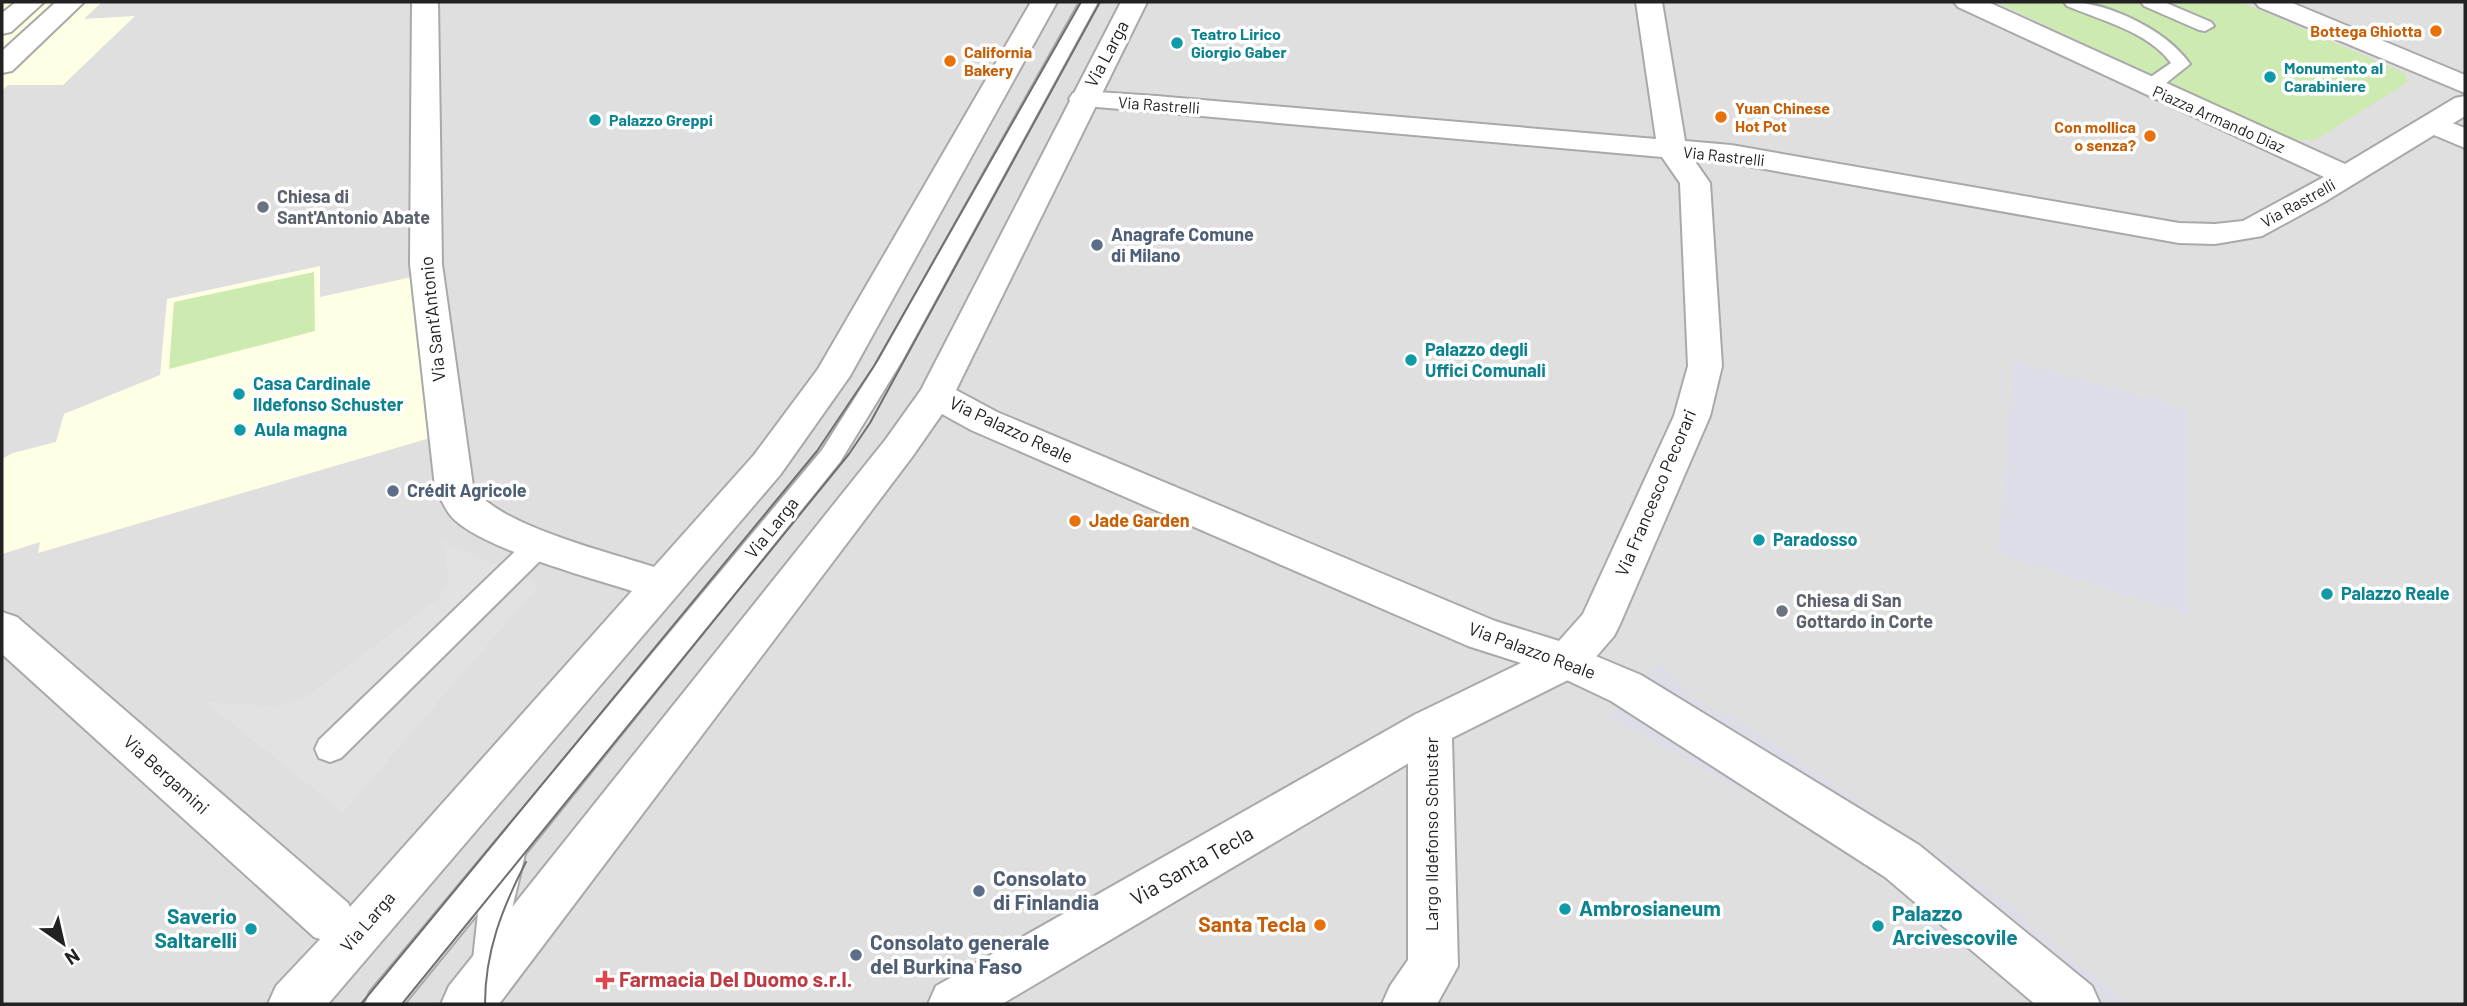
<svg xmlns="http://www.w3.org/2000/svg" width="2467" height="1006" viewBox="0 0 2467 1006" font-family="Barlow,sans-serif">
<rect width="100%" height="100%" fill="#f2efe9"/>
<!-- residential -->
<rect fill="#e0dfdf" x="2" y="2" width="2463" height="1002"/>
<!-- education -->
<g fill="#ffffe5">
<polygon points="2,2 102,2 84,19 135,16 63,85 8,85 2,91"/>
<polygon points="320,266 320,297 426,274 447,433 38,553 40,542 2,554 2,459 13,453 56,442 64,414 160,375 167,299"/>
</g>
<!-- grass -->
<g fill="#cdebb0">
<polygon points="1996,2 2241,2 2404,73 2408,82 2315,140 2291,140"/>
<polygon points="314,272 315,331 169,369 174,302"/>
</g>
<!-- parking -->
<polygon fill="#e2e2e2" points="442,540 539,585 343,812 205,702 274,706 310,694 438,599 449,578"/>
<!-- plaza -->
<g fill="#dddde8">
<polygon points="2014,361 2189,409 2189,615 1998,554"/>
<polygon points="1658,660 1692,697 1715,711 1730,714 2027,917 2026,921 2127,1004 2043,1004 1880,861 1805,824 1608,716"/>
</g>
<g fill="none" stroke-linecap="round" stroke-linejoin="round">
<defs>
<g id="service">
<polygon points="1080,2 1098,2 902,361 840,462 525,854 509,921 506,969 501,981 489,986 477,981 472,969 478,913 404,1004 365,1004 370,992 822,450 879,360"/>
<path d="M2064,2C2105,0 2167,30 2190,64L2156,91H2142L2140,87L2142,83L2171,63C2149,32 2100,20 2067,6Z"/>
<polygon points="2141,2 2164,2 2211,22 2214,26 2205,31 2199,30 2144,6"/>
<polygon points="540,534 550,537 553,544 550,551 341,758 330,762 319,758 315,749 319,740 530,537"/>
</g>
<g id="pedestrian">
<polygon points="16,2 44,2 11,32 2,34 2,13"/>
<polygon points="1083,91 1156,96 1166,98 1170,104 1166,110 1156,112 1073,105 1069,99 1073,93"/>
<polygon points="2432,115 2465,128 2465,148 2422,130 2418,124 2422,118"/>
<polygon points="2,612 17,617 348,903 356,920 348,937 331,943 314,937 2,654"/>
<polygon points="1567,644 1641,675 1919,845 2092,986 2100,1004 2035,1004 1885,877 1611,701 1552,673 1546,661 1552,649"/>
<polygon points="1430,709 1446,715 1452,728 1446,741 1002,1004 928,1004 936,986 1414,715"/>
</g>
<g id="minor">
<polygon points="56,2 84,2 12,71 2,73 2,51"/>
<path d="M412,2H438L442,264L473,486C495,525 611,553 654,567L754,455L818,369L1031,2H1057L850,376L780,475L328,1004H268L276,986L341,917L632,591C591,578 477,547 451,516C444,508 440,496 435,487L410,264Z"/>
<polygon points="1121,2 1147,2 956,390 997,412 1495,621 1559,641 1583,614 1674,416 1688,366 1680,183 1662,157 1156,112 1146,110 1142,104 1146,98 1156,96 1656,139 1636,2 1662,2 1685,141 1731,145 2179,223 2215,224 2243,221 2324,177 1958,7 1954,2 1988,2 2345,164 2455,98 2465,96 2465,116 2326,201 2262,236 2215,244 2179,243 1731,163 1694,160 1710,183 1722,366 1710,416 1620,624 1614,636 1582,673 1452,738 1458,966 1437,1004 1382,1004 1390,986 1408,960 1408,728 1414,715 1521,663 1468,646 971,430 942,414 912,457 499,1004 441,1004 449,986 886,439 921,390"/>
<polygon points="2255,2 2290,2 2465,75 2465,93 2259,7"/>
</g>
</defs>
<!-- service casing -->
<use href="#service" stroke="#a9a9a9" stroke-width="4"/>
<!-- pedestrian casing -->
<use href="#pedestrian" stroke="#a9a9a9" stroke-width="4"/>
<!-- minor casing -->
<use href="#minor" stroke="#a9a9a9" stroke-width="4"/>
<!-- service -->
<use href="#service" fill="#fff" fill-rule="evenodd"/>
<!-- pedestrian -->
<use href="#pedestrian" fill="#fff" fill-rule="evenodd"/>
<!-- minor -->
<use href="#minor" fill="#fff" fill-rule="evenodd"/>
<!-- tram -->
<g stroke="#707070" stroke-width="2">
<polyline points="2465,116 2465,136"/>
<polyline points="361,1004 817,451 874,366 1081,2"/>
<polyline points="402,1004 849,454 870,423 1100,2"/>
<path d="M485,1004C485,952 502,908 526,862"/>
</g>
</g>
<!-- markers -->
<g fill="#e8710a" stroke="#fff" stroke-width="2.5">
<circle cx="2436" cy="31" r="7"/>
<circle cx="950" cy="61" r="7"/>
<circle cx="1721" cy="117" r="7"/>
<circle cx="2150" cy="136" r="7"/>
<circle cx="1075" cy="521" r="7"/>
<circle cx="1320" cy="925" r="7"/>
</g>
<g fill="#0f9aa8" stroke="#fff" stroke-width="2.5">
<circle cx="1177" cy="43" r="7"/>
<circle cx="2270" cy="77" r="7"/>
<circle cx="595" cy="120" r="7"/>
<circle cx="1411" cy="360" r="7"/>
<circle cx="239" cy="394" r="7"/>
<circle cx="240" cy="430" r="7"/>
<circle cx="1759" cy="540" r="7"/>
<circle cx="2327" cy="594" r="7"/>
<circle cx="1565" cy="909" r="7"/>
<circle cx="1878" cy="926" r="7"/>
<circle cx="251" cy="929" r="7"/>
</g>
<g fill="#6b7280" stroke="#fff" stroke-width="2.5">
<circle cx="263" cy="207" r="7"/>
<circle cx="1782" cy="611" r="7"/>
</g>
<g fill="#5c6f8a" stroke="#fff" stroke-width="2.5">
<circle cx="1097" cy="245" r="7"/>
<circle cx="393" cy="491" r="7"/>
<circle cx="979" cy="891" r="7"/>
<circle cx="856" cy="955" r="7"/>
</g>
<path fill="#e0444e" stroke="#fff" stroke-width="2.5" d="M601.5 969.5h7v7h7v7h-7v7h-7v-7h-7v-7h7z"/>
<g text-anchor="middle" stroke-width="7" stroke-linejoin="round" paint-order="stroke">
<!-- far-food labels -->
<g font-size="16" font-weight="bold" fill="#c56008" stroke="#fff" text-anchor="end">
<text x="2422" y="37">Bottega Ghiotta</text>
<text x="964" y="58" text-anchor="start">California<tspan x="964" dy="18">Bakery</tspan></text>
<text x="1735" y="114" text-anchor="start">Yuan Chinese<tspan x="1735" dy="18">Hot Pot</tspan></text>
<text x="2136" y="133">Con mollica<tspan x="2136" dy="18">o senza?</tspan></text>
</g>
<!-- far-culture labels -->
<g font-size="16" font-weight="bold" fill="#0d838f" stroke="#fff" text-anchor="start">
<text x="1191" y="40">Teatro Lirico<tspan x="1191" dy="18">Giorgio Gaber</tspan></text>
<text x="2284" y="74">Monumento al<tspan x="2284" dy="18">Carabiniere</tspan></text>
<text x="609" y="126">Palazzo Greppi</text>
</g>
<!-- far-street labels -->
<g font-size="16" fill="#222" stroke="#fff">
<text transform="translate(1159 105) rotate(4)" y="6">Via Rastrelli</text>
<text transform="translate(2219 119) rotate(24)" y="6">Piazza Armando Diaz</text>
<text transform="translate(1724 156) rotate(6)" y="6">Via Rastrelli</text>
<text transform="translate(2298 203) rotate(-29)" y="6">Via Rastrelli</text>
</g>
<!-- street labels -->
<g font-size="18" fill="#222" stroke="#fff">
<text transform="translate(1107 54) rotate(-62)" y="6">Via Larga</text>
<text transform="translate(433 319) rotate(-96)" y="6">Via Sant'Antonio</text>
<text transform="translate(1011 430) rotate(25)" y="6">Via Palazzo Reale</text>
<text transform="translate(1656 493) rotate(-67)" y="6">Via Francesco Pecorari</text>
<text transform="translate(772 528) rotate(-51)" y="6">Via Larga</text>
<text transform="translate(1532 651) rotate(20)" y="6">Via Palazzo Reale</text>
<text transform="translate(166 775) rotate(42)" y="6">Via Bergamini</text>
<text transform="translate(1432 834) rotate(-90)" y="6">Largo Ildefonso Schuster</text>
<text transform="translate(368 922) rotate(-49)" y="6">Via Larga</text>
</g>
<!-- worship labels -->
<g font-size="18" font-weight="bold" fill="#5b616d" stroke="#fff" text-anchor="start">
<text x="277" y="203">Chiesa di<tspan x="277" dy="21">Sant'Antonio Abate</tspan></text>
<text x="1796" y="607">Chiesa di San<tspan x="1796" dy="21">Gottardo in Corte</tspan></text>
</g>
<!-- service labels -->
<g font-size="18" font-weight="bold" fill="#4e5e75" stroke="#fff" text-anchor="start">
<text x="1111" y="241">Anagrafe Comune<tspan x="1111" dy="21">di Milano</tspan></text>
<text x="407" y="497">Crédit Agricole</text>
</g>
<!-- culture labels -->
<g font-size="18" font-weight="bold" fill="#0d838f" stroke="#fff" text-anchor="start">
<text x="1425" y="356">Palazzo degli<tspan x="1425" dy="21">Uffici Comunali</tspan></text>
<text x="253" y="390">Casa Cardinale<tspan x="253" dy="21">Ildefonso Schuster</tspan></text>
<text x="254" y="436">Aula magna</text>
<text x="1773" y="546">Paradosso</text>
<text x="2341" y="600">Palazzo Reale</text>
</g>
<!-- food labels -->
<g font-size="18" font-weight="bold" fill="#c56008" stroke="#fff" text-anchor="start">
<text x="1089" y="527">Jade Garden</text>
</g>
<!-- near-street labels -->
<g font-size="21" fill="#222" stroke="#fff">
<text transform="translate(1192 866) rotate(-30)" y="7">Via Santa Tecla</text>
</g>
<!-- near-service labels -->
<g font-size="21" font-weight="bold" fill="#4e5e75" stroke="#fff" text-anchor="start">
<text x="993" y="886">Consolato<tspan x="993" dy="24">di Finlandia</tspan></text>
<text x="870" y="950">Consolato generale<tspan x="870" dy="24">del Burkina Faso</tspan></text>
</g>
<!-- near-culture labels -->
<g font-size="21" font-weight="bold" fill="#0d838f" stroke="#fff" text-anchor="start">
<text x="1579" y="916">Ambrosianeum</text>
<text x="1892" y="921">Palazzo<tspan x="1892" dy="24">Arcivescovile</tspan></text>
<text x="237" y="924" text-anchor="end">Saverio<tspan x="237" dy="24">Saltarelli</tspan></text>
</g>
<!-- near-food labels -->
<g font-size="21" font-weight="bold" fill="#c56008" stroke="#fff" text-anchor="end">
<text x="1306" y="932">Santa Tecla</text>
</g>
<!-- near-health labels -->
<g font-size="21" font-weight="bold" fill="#be3a42" stroke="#fff" text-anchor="start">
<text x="619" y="987">Farmacia Del Duomo s.r.l.</text>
</g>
</g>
<!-- border -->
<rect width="2467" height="1006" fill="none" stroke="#222222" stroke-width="7"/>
<!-- north arrow -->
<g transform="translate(63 943) rotate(146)" stroke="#ffffff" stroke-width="5" paint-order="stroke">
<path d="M0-5L12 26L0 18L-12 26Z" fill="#222222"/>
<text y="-10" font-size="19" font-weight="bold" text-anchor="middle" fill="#222222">N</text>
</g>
</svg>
